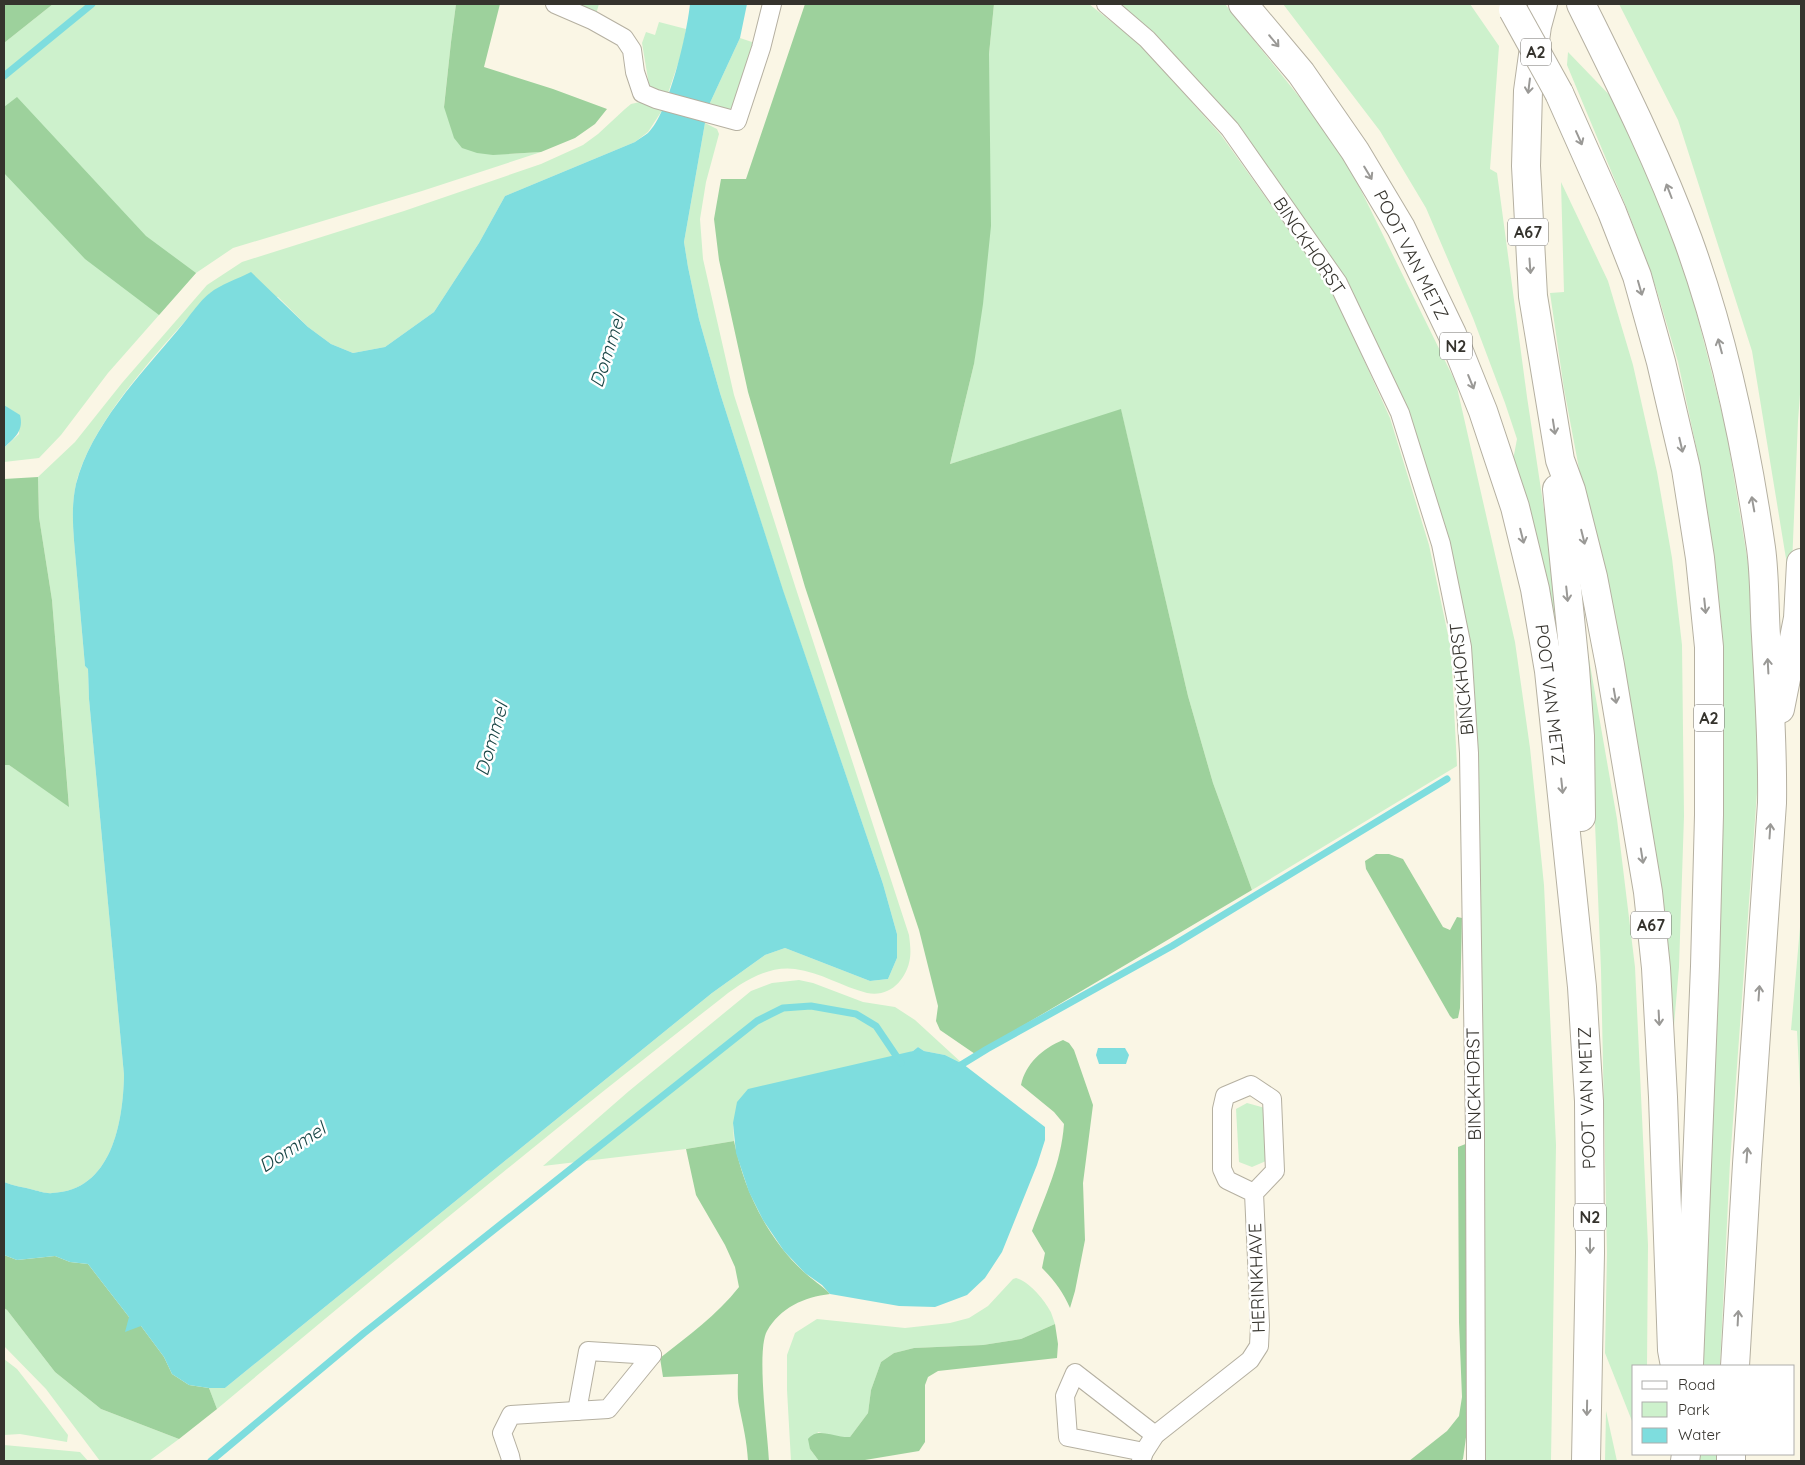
<svg xmlns="http://www.w3.org/2000/svg" width="1805" height="1465" viewBox="0 0 1805 1465" font-family="Quicksand,sans-serif">
<rect width="100%" height="100%" fill="#faf6e5"/>
<!-- green -->
<g fill="#cdf1cc">
<polygon points="53,4 456,4 451,42 444,106 507,154 541,152 422,191 233,248 196,273 108,373 61,435 39,458 4,462 4,448 19,434 19,415 4,405 4,43"/>
<polygon points="573,4 599,4 596,14"/>
<polygon points="994,4 1089,4 1141,45 1221,135 1329,286 1342,311 1390,418 1429,545 1451,649 1457,766 1252,890 1213,783 1188,696 1121,410 950,464 974,364 989,54"/>
<polygon points="1119,4 1225,4 1324,128 1348,164 1456,383 1515,642 1530,748 1544,885 1556,1145 1551,1461 1484,1461 1483,1018 1476,764 1449,540 1345,278 1237,123 1151,33"/>
<polygon points="1283,4 1470,4 1499,46 1490,169 1497,173 1527,397 1555,582 1571,734 1513,460 1517,439 1505,403 1473,318 1426,208 1380,131"/>
<polygon points="1619,4 1801,4 1801,381 1798,421 1791,589 1752,351 1678,120"/>
<polygon points="659,22 686,29 682,52 667,96 652,90 649,85 642,43 646,32 655,35"/>
<polygon points="740,38 755,43 735,105 728,110 709,105"/>
<polygon points="1568,52 1619,105 1667,217 1690,287 1726,429 1749,569 1756,667 1758,779 1730,1162 1720,1366 1703,1366 1724,802 1723,654 1714,563 1697,451 1678,362 1656,288 1629,214 1567,65"/>
<path d="M640,102L663,109L648,132L635,142L505,196L479,243L434,312L385,347L353,353L331,344L308,327L278,297L210,293C165,345 93,417 76,484C70,510 74,538 76,564C79,598 82,632 85,666L88,669L89,699L124,1075C123,1122 112,1191 52,1193C46,1194 39,1191 34,1190C24,1187 13,1186 4,1182V765H9L69,806L52,600L39,517L38,477L75,442L122,383L207,285L242,262L404,211L541,164L583,145L598,134L625,109L631,104Z"/>
<path d="M705,123L717,129L719,134L706,182L700,219L703,259L734,395L796,589L909,935C910,943 911,951 910,958C907,979 890,998 867,993C843,987 820,972 795,969C767,965 739,984 718,1001C548,1133 382,1271 217,1409L209,1388H225L712,993L765,955L785,948L870,981L888,979L897,958V934L883,884L783,591L720,393L699,319L688,267L684,242Z"/>
<polygon points="1561,182 1608,281 1633,365 1657,472 1672,558 1682,645 1684,816 1679,967 1673,1037 1583,490 1564,389 1550,293 1564,292"/>
<polygon points="1578,596 1617,819 1635,967 1648,1245 1647,1366 1634,1366 1634,1426 1605,1353 1607,1253 1601,970 1595,823 1582,669"/>
<polygon points="1801,916 1801,1107 1797,1031 1791,1030"/>
<polygon points="799,980 813,983 863,1002 895,1007 915,1020 963,1064 945,1055 924,1051 918,1047 913,1051 733,1123 734,1141 686,1149 543,1166 629,1091 751,991 772,983"/>
<polygon points="1247,1103 1265,1108 1266,1161 1252,1167 1239,1162 1236,1109"/>
<path d="M1016,1278C1028,1281 1043,1298 1049,1309C1052,1313 1053,1319 1055,1324L1021,1339L983,1345L914,1348L894,1353L881,1362L871,1390L868,1413L850,1437L840,1438L818,1432L810,1449L819,1461H791L787,1390V1355L795,1333L817,1319L905,1328L950,1323L969,1318L988,1306L1013,1279Z"/>
<polygon points="4,1308 7,1310 55,1372 101,1409 179,1439 149,1461 100,1461 46,1389 4,1346"/>
<polygon points="4,1359 17,1369 46,1406 68,1435 67,1442 20,1434 4,1435"/>
<polygon points="1606,1411 1617,1461 1605,1461"/>
<polygon points="4,1445 80,1452 88,1461 4,1461"/>
<polygon points="1700,1454 1716,1454 1716,1461 1699,1461"/>
</g>
<!-- forest -->
<g fill="#9dd19c">
<polygon points="4,4 53,4 4,43"/>
<polygon points="456,4 500,4 484,67 553,89 607,109 595,124 575,138 541,152 493,155 477,153 462,148 454,138 444,107 451,42"/>
<polygon points="805,4 994,4 989,54 991,226 983,304 974,364 950,464 1121,409 1188,696 1213,783 1252,890 975,1054 940,1030 936,1021 938,1006 919,930 805,587 748,392 719,260 714,219 721,179 746,179"/>
<polygon points="17,97 146,236 196,273 159,315 85,259 4,173 4,107"/>
<polygon points="38,477 39,517 52,600 69,807 9,765 4,765 4,479"/>
<polygon points="1376,854 1389,854 1403,859 1443,927 1450,930 1457,917 1462,918 1460,1008 1458,1018 1453,1019 1450,1016 1366,869 1365,861"/>
<path d="M1063,1040L1069,1043L1074,1050L1093,1105L1083,1183L1085,1240L1075,1291L1070,1308C1063,1292 1054,1280 1042,1268L1045,1253L1032,1231C1046,1193 1061,1164 1064,1124L1054,1112L1021,1085C1026,1063 1042,1049 1063,1040Z"/>
<path d="M734,1141C744,1190 767,1238 804,1272C812,1280 822,1285 830,1294C804,1297 780,1308 767,1331C756,1351 768,1435 769,1461H748C747,1442 743,1425 739,1406C737,1396 738,1384 738,1374L663,1377L660,1358C688,1336 717,1315 739,1287L735,1267L725,1245L696,1195L686,1149Z"/>
<polygon points="1468,1143 1468,1423 1463,1459 1461,1461 1409,1461 1447,1431 1459,1416 1462,1397 1459,1322 1458,1147"/>
<polygon points="4,1255 17,1260 55,1256 70,1262 88,1264 129,1317 141,1326 164,1357 172,1374 189,1385 209,1388 217,1409 179,1439 101,1409 55,1372 7,1310 4,1308"/>
<path d="M1055,1324L1058,1344L1057,1358L938,1371L928,1377L925,1385V1442L919,1451L859,1461H819L810,1449L808,1439C818,1426 834,1438 850,1437L868,1413L871,1390L881,1362L894,1353L914,1348L983,1345L1021,1339Z"/>
</g>
<!-- water -->
<g fill="#7eddde">
<path d="M690,4H747L740,38L709,105L705,123L684,242L688,267L699,319L720,393L783,590L883,884L897,934V958L888,979L870,981L785,948L765,955L712,993L225,1388H209L189,1385L172,1374L164,1357L141,1326L125,1332L129,1317L88,1264L70,1262L55,1256L17,1260L4,1255V1182C13,1186 24,1187 34,1190C39,1191 47,1194 52,1193C112,1191 123,1122 124,1075L89,699L88,669L85,666C82,632 79,598 76,564C74,538 70,510 76,484C91,426 140,375 178,330C187,320 200,300 210,293C221,284 238,279 251,272L308,327L331,344L353,353L385,347L434,312L479,243L505,196L635,142C639,139 644,136 648,133C669,113 687,33 690,4Z"/>
<path d="M4,405L20,415C24,431 15,437 4,448Z"/>
<polygon points="918,1047 924,1051 945,1055 963,1064 1045,1127 1045,1140 1037,1165 1002,1252 985,1278 967,1295 935,1307 899,1306 830,1294 822,1285 805,1273 784,1251 763,1220 749,1192 736,1153 733,1123 737,1102 748,1089 913,1051"/>
<polygon points="1098,1048 1125,1048 1129,1055 1126,1064 1099,1064 1096,1055"/>
</g>
<g fill="none" stroke-linecap="round" stroke-linejoin="round">
<!-- stream -->
<g stroke="#7eddde" stroke-width="7">
<polyline points="4,76 92,4"/>
<polyline points="956,1068 987,1049 1172,946 1447,779"/>
<polyline points="211,1461 364,1333 757,1021 783,1008 811,1006 856,1014 876,1026 901,1063"/>
</g>
<defs>
<g id="street">
<polyline points="555,4 592,20 624,38 632,50 635,72 642,93 656,99 737,121 761,48 772,4"/>
<polyline points="1106,4 1147,39 1230,129 1338,283 1400,413 1441,544 1462,647 1469,753 1475,1132 1476,1461"/>
<polyline points="577,1411 588,1351 652,1355"/>
<polyline points="1144,1452 1068,1437 1065,1396 1075,1373 1155,1435"/>
<polyline points="511,1461 510,1456 502,1433 511,1415 608,1409 652,1355"/>
<polyline points="1141,1461 1144,1452 1155,1435 1250,1360 1259,1346 1260,1325 1254,1193 1275,1171 1272,1099 1251,1085 1225,1096 1222,1109 1222,1169 1227,1180 1254,1193"/>
</g>
<g id="highway">
<polyline points="1243,4 1301,73 1355,151 1401,228 1452,334 1483,411 1515,507 1535,589 1549,671 1582,987 1589,1101 1590,1253 1586,1461"/>
<polyline points="1543,4 1537,26 1528,91 1526,166 1533,296 1560,460 1571,490 1593,577 1610,665 1648,892 1656,968 1663,1097 1672,1350 1675,1366"/>
<path d="M1581,4C1619,81 1658,158 1688,240C1724,339 1746,444 1761,548C1765,577 1764,607 1766,636C1769,692 1773,747 1772,803L1747,1164L1735,1366"/>
<polyline points="1559,93 1612,212 1637,276 1661,362 1686,469 1700,558 1709,647 1709,815 1705,966 1689,1365"/>
<polyline points="1557,489 1575,668 1580,736 1581,817"/>
<polyline points="1780,709 1798,618 1801,563"/>
<polyline points="1685,1461 1686,1454"/>
<polyline points="1731,1461 1731,1454"/>
</g>
</defs>
<!-- street casing -->
<use href="#street" stroke="#b5b0a1" stroke-width="20"/>
<!-- highway casing -->
<use href="#highway" stroke="#b5b0a1" stroke-width="30"/>
<!-- street -->
<use href="#street" stroke="#fff" stroke-width="18"/>
<!-- highway -->
<use href="#highway" stroke="#fff" stroke-width="28"/>
<defs>
<polyline id="highway-bridge" points="1513,10 1559,93"/>
</defs>
<!-- highway-bridge casing -->
<use href="#highway-bridge" stroke="#b5b0a1" stroke-width="30" stroke-linecap="butt"/>
<!-- highway-bridge -->
<use href="#highway-bridge" stroke="#fff" stroke-width="28"/>
</g>
<!-- one-way arrows -->
<defs><path id="oneway-shaft" d="M-6 0H5M1.5-3L5.5 0L1.5 3" fill="none" stroke-width="1.6" stroke-linecap="round" stroke-linejoin="round" transform="scale(1.25)"/></defs>
<g stroke="#9a9996">
<use href="#oneway-shaft" transform="translate(1274 41) rotate(50)"/>
<use href="#oneway-shaft" transform="translate(1529 86) rotate(97)"/>
<use href="#oneway-shaft" transform="translate(1579 138) rotate(66)"/>
<use href="#oneway-shaft" transform="translate(1368 173) rotate(59)"/>
<use href="#oneway-shaft" transform="translate(1669 191) rotate(-111)"/>
<use href="#oneway-shaft" transform="translate(1530 266) rotate(86)"/>
<use href="#oneway-shaft" transform="translate(1640 288) rotate(74)"/>
<use href="#oneway-shaft" transform="translate(1720 346) rotate(-105)"/>
<use href="#oneway-shaft" transform="translate(1471 382) rotate(68)"/>
<use href="#oneway-shaft" transform="translate(1554 427) rotate(81)"/>
<use href="#oneway-shaft" transform="translate(1681 445) rotate(77)"/>
<use href="#oneway-shaft" transform="translate(1753 504) rotate(-100)"/>
<use href="#oneway-shaft" transform="translate(1522 536) rotate(76)"/>
<use href="#oneway-shaft" transform="translate(1583 537) rotate(76)"/>
<use href="#oneway-shaft" transform="translate(1567 594) rotate(84)"/>
<use href="#oneway-shaft" transform="translate(1705 606) rotate(84)"/>
<use href="#oneway-shaft" transform="translate(1768 666) rotate(-93)"/>
<use href="#oneway-shaft" transform="translate(1615 696) rotate(80)"/>
<use href="#oneway-shaft" transform="translate(1562 786) rotate(84)"/>
<use href="#oneway-shaft" transform="translate(1770 831) rotate(-86)"/>
<use href="#oneway-shaft" transform="translate(1642 856) rotate(81)"/>
<use href="#oneway-shaft" transform="translate(1759 993) rotate(-86)"/>
<use href="#oneway-shaft" transform="translate(1659 1018) rotate(87)"/>
<use href="#oneway-shaft" transform="translate(1747 1155) rotate(-86)"/>
<use href="#oneway-shaft" transform="translate(1590 1246) rotate(90)"/>
<use href="#oneway-shaft" transform="translate(1738 1318) rotate(-87)"/>
<use href="#oneway-shaft" transform="translate(1587 1408) rotate(91)"/>
</g>
<g text-anchor="middle" stroke-width="5" stroke-linejoin="round" paint-order="stroke">
<!-- shield labels -->
<g fill="#fff" stroke="#72706c" stroke-width="1">
<rect x="1521" y="38.5" width="30" height="27" rx="4"/>
<rect x="1508" y="218.5" width="40" height="27" rx="4"/>
<rect x="1440" y="332.5" width="32" height="27" rx="4"/>
<rect x="1694" y="704.5" width="30" height="27" rx="4"/>
<rect x="1631" y="911.5" width="40" height="27" rx="4"/>
<rect x="1574" y="1203.5" width="32" height="27" rx="4"/>
</g>
<g font-size="16" font-weight="bold" fill="#35332d">
<text x="1536" y="58">A2</text>
<text x="1528" y="238">A67</text>
<text x="1456" y="352">N2</text>
<text x="1709" y="724">A2</text>
<text x="1651" y="931">A67</text>
<text x="1590" y="1223">N2</text>
</g>
<!-- street labels -->
<g font-size="18" fill="#35332d" stroke="#fff">
<text transform="translate(1309 246) rotate(56)" y="6">BINCKHORST</text>
<text transform="translate(1411 255) rotate(63)" y="6">POOT VAN METZ</text>
<text transform="translate(1462 679) rotate(-96)" y="6">BINCKHORST</text>
<text transform="translate(1550 695) rotate(83)" y="6">POOT VAN METZ</text>
<text transform="translate(1474 1084) rotate(-91)" y="6">BINCKHORST</text>
<text transform="translate(1587 1098) rotate(-92)" y="6">POOT VAN METZ</text>
<text transform="translate(1257 1278) rotate(-92)" y="6">HERINKHAVE</text>
</g>
<!-- water labels -->
<g font-size="19" font-style="italic" fill="#194646" stroke="#fff">
<text transform="translate(607 351) rotate(-72)" y="7">Dommel</text>
<text transform="translate(491 739) rotate(-74)" y="7">Dommel</text>
<text transform="translate(292 1147) rotate(-33)" y="7">Dommel</text>
</g>
</g>
<!-- border -->
<rect width="1805" height="1465" fill="none" stroke="#35332d" stroke-width="10"/>
<!-- legend -->
<rect x="1632" y="1365" width="162" height="90" fill="#ffffff" stroke="#aeadab"/>
<rect x="1642" y="1381" width="25" height="8" fill="#ffffff" stroke="#aeadab"/>
<text x="1678" y="1390" font-size="15" fill="#35332d">Road</text>
<rect x="1642" y="1402" width="25" height="15" fill="#cdf1cc" stroke="#aeadab"/>
<text x="1678" y="1415" font-size="15" fill="#35332d">Park</text>
<rect x="1642" y="1428" width="25" height="15" fill="#7eddde" stroke="#aeadab"/>
<text x="1678" y="1440" font-size="15" fill="#35332d">Water</text>
</svg>
